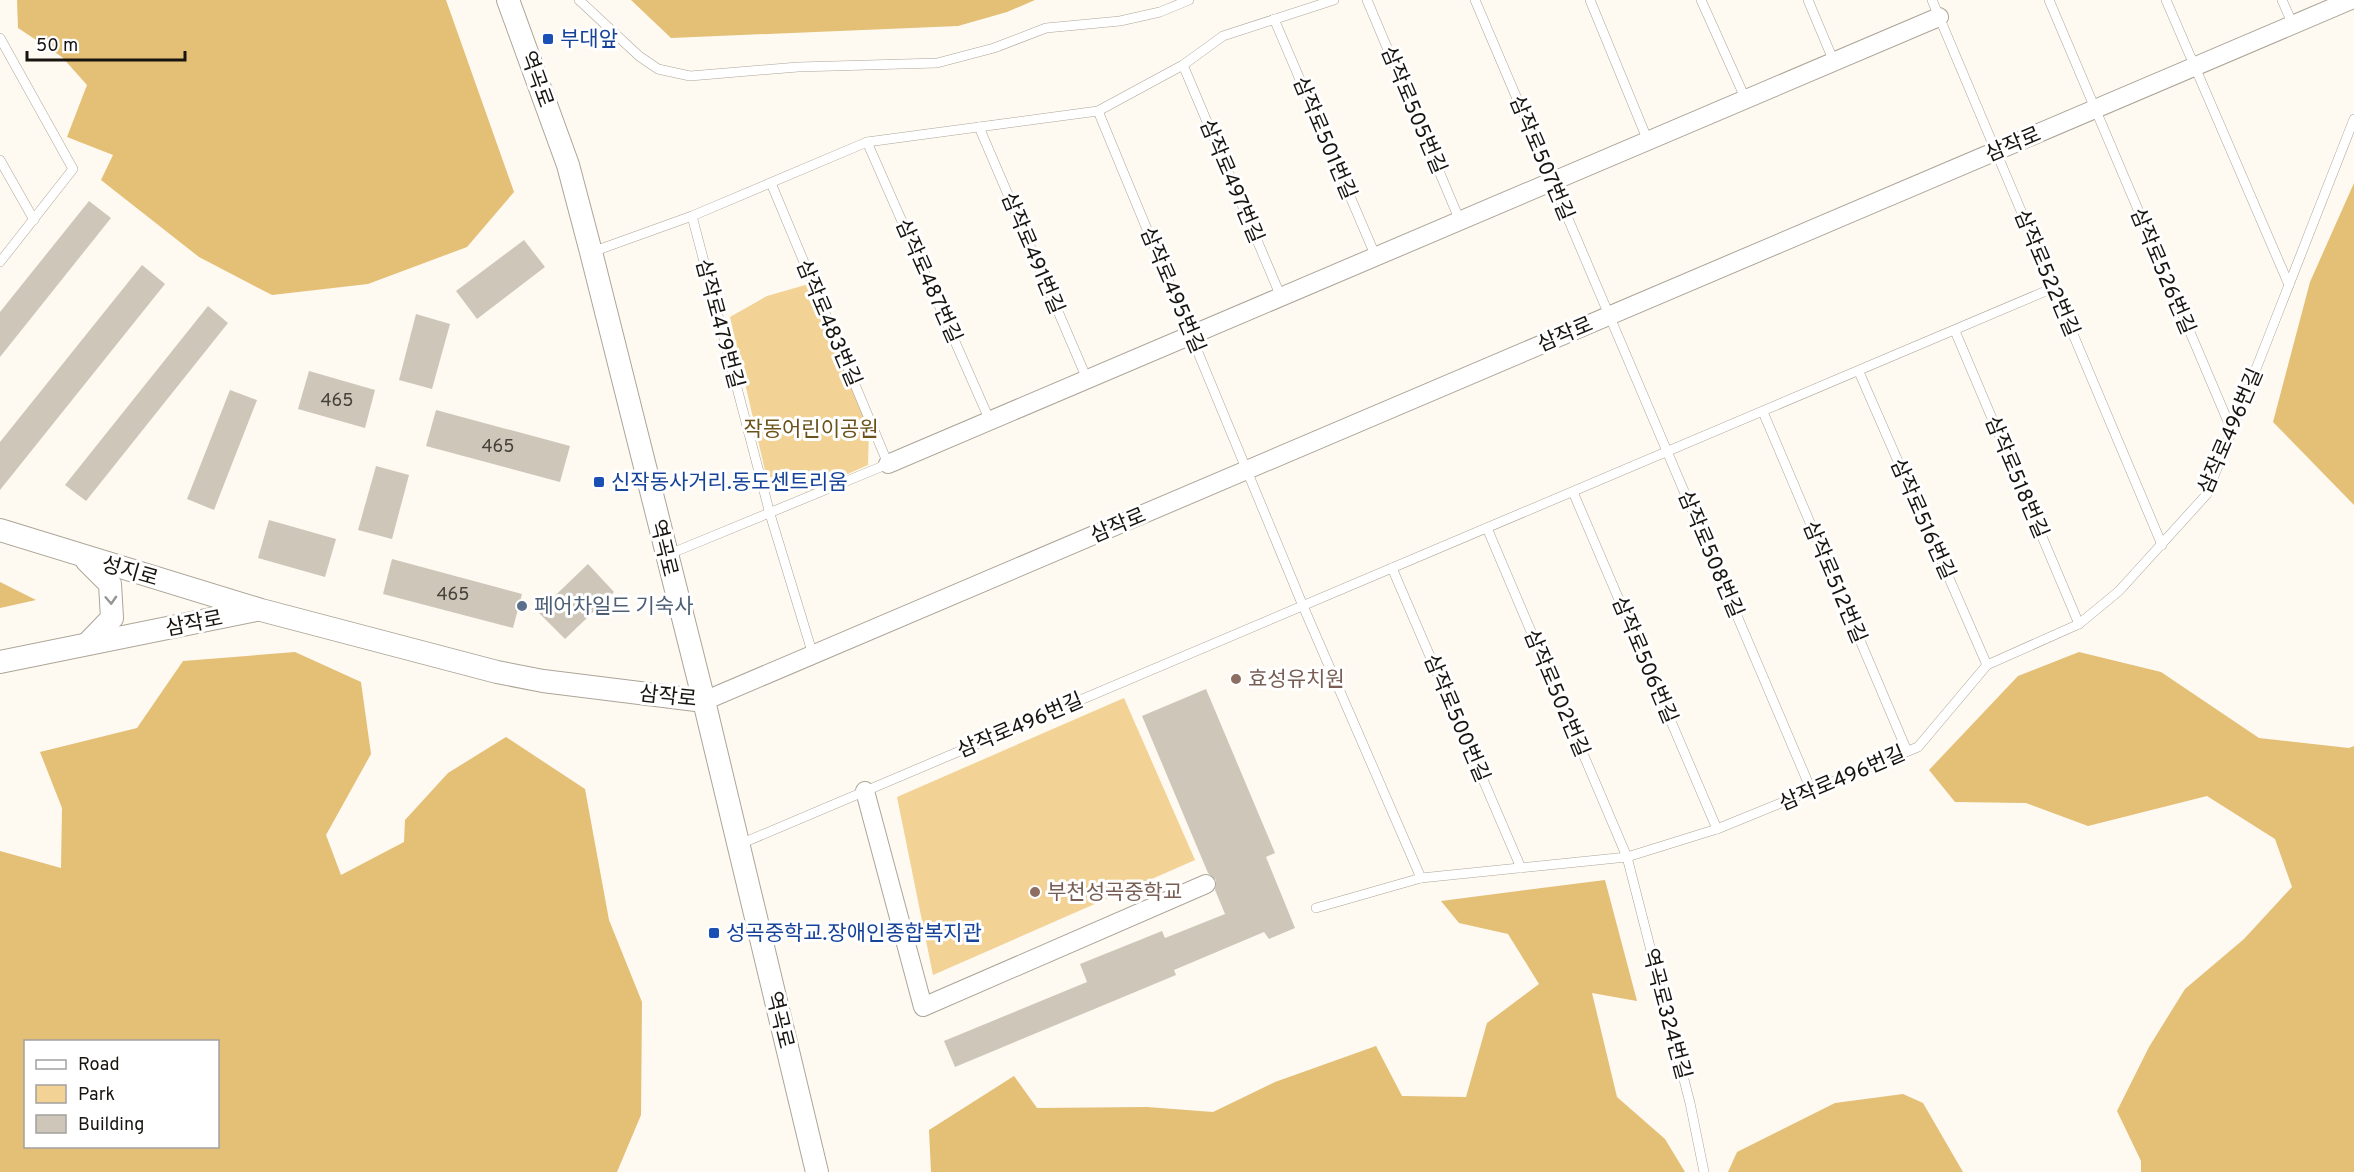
<svg xmlns="http://www.w3.org/2000/svg" width="2354" height="1172" viewBox="0 0 2354 1172" font-family="Overpass,'Noto Sans KR',sans-serif">
<rect width="100%" height="100%" fill="#fef9f1"/>
<!-- green -->
<g fill="#f2d295">
<polygon points="809,284 869,427 868,465 807,492 766,475 730,317 767,296"/>
<polygon points="1124,698 1195,860 933,975 897,797"/>
</g>
<!-- forest -->
<g fill="#e4bf76" fill-rule="evenodd">
<polygon points="17,0 446,0 514,192 467,247 368,284 272,295 199,257 101,180 113,155 67,137 87,85 62,57 18,28"/>
<polygon points="631,0 1035,0 1007,12 958,26 671,38"/>
<polygon points="2354,183 2354,505 2273,422 2310,282"/>
<polygon points="0,582 36,600 0,608"/>
<path d="M295,652L361,682L371,754L326,835L341,875L404,842L405,820L448,773L506,737L585,789L609,920L642,1002L641,1115L617,1172H0V851L61,868L62,808L40,752L137,728L183,661ZM26,1042H218V1146H26Z"/>
<polygon points="2079,652 2161,672 2259,738 2349,748 2354,746 2354,1172 2141,1172 2141,1161 2117,1111 2149,1047 2185,989 2244,939 2292,887 2275,839 2207,796 2088,826 2026,803 1955,802 1929,770 2018,676"/>
<polygon points="1605,880 1637,1001 1592,993 1617,1097 1665,1139 1685,1172 931,1172 929,1130 1014,1076 1037,1108 1147,1107 1213,1112 1275,1082 1376,1046 1402,1096 1466,1097 1487,1023 1539,984 1508,934 1459,923 1441,901"/>
<polygon points="1903,1094 1923,1103 1963,1172 1728,1172 1737,1152 1835,1103"/>
</g>
<!-- building -->
<g fill="#cec7b9">
<polygon points="89,201 111,218 0,357 0,312"/>
<polygon points="524,240 545,267 477,319 456,291"/>
<polygon points="142,265 165,284 0,490 0,442"/>
<polygon points="208,306 228,323 86,501 65,485"/>
<polygon points="416,314 450,324 432,389 399,380"/>
<polygon points="309,371 375,390 365,428 298,409"/>
<polygon points="230,390 257,400 214,510 187,499"/>
<polygon points="436,410 570,446 560,482 426,446"/>
<polygon points="376,466 409,475 392,539 358,530"/>
<polygon points="269,520 336,539 325,577 258,558"/>
<polygon points="392,559 522,594 513,628 383,594"/>
<polygon points="588,564 614,592 565,639 538,612"/>
<polygon points="1206,689 1275,853 1266,857 1295,928 1269,939 1264,932 1174,970 1176,975 955,1067 944,1041 1087,982 1080,964 1162,931 1165,938 1225,914 1215,890 1216,880 1208,873 1142,716"/>
</g>
<g fill="none" stroke-linecap="round" stroke-linejoin="round">
<defs>
<g id="service">
<polyline points="579,0 639,56 658,69 690,76 798,67 937,63 994,48 1046,28 1120,21 1160,12 1189,0"/>
<polyline points="1367,0 1460,221"/>
<polyline points="1475,0 1812,792"/>
<polyline points="1590,0 1648,141"/>
<polyline points="1701,0 1746,100"/>
<polyline points="1808,0 1834,62"/>
<polyline points="1932,0 2162,545"/>
<polyline points="2049,0 2232,431"/>
<polyline points="2166,0 2289,285"/>
<polyline points="2282,0 2293,25"/>
<polyline points="1274,19 1376,257"/>
<polyline points="0,38 73,169 0,262"/>
<polyline points="1183,65 1281,297"/>
<polyline points="1098,111 1303,606 1421,878"/>
<polyline points="979,127 1087,379"/>
<polyline points="867,142 990,421"/>
<polyline points="0,160 34,220"/>
<polyline points="692,216 770,514 813,655"/>
<polyline points="592,252 692,216 867,142 1098,111 1183,65 1223,36 1334,0"/>
<polyline points="1955,331 2079,624"/>
<polyline points="1859,372 1987,665"/>
<polyline points="1763,412 1907,751"/>
<polyline points="1573,492 1717,829"/>
<polyline points="1487,528 1627,857 1690,1103 1704,1172"/>
<polyline points="667,555 888,464 771,183"/>
<polyline points="1392,568 1521,868"/>
<polyline points="738,845 2053,288"/>
<polyline points="1316,908 1421,878 1627,857 1717,829 1918,747 1987,665 2079,624 2119,591 2207,494 2354,119"/>
</g>
<g id="minor">
<polyline points="888,464 1939,17"/>
<polyline points="704,701 2351,0"/>
<polyline points="865,791 923,1007 1206,884"/>
</g>
<g id="tertiary">
<polyline points="508,0 568,165 591,252 704,701 817,1172"/>
<polyline points="0,530 261,610 497,672 543,681 704,701"/>
<polyline points="87,561 110,584 112,618 87,644"/>
<polyline points="0,662 256,610"/>
</g>
</defs>
<!-- service casing -->
<use href="#service" stroke="#aca598" stroke-width="10"/>
<!-- minor casing -->
<use href="#minor" stroke="#aca598" stroke-width="20"/>
<!-- tertiary casing -->
<use href="#tertiary" stroke="#aca598" stroke-width="24"/>
<!-- service -->
<use href="#service" stroke="#fff" stroke-width="9"/>
<!-- minor -->
<use href="#minor" stroke="#fff" stroke-width="18"/>
<!-- tertiary -->
<use href="#tertiary" stroke="#fff" stroke-width="22"/>
</g>
<!-- one-way arrows -->
<defs><path id="oneway-chevron" d="M-2-3.5L2.5 0L-2 3.5" fill="none" stroke-width="1.6" stroke-linecap="round" stroke-linejoin="round" transform="scale(1.5)"/></defs>
<use stroke="#979694" href="#oneway-chevron" transform="translate(111 600) rotate(87)"/>
<!-- markers -->
<g fill="#1a4fb4" stroke="#fff" stroke-width="2">
<rect x="542" y="33" width="12" height="12" rx="3"/>
<rect x="593" y="476" width="12" height="12" rx="3"/>
<rect x="708" y="927" width="12" height="12" rx="3"/>
</g>
<circle fill="#5c6f8a" stroke="#fff" stroke-width="2" cx="522" cy="606" r="6"/>
<g fill="#8d6e63" stroke="#fff" stroke-width="2">
<circle cx="1236" cy="679" r="6"/>
<circle cx="1035" cy="892" r="6"/>
</g>
<g text-anchor="middle" stroke-width="6" stroke-linejoin="round" paint-order="stroke">
<!-- number labels -->
<g font-size="18" fill="#46423b">
<text x="337" y="406">465</text>
<text x="498" y="452">465</text>
<text x="453" y="600">465</text>
</g>
<!-- transit labels -->
<g font-size="21" fill="#164399" stroke="#fff" text-anchor="start">
<text x="560" y="46">부대앞</text>
<text x="611" y="489">신작동사거리.동도센트리움</text>
<text x="726" y="940">성곡중학교.장애인종합복지관</text>
</g>
<!-- street labels -->
<g font-size="21" fill="#181511" stroke="#fff">
<text transform="translate(537 79) rotate(70)" y="7">역곡로</text>
<text transform="translate(1414 110) rotate(67)" y="7">삼작로505번길</text>
<text transform="translate(1325 138) rotate(67)" y="7">삼작로501번길</text>
<text transform="translate(2013 144) rotate(-23)" y="7">삼작로</text>
<text transform="translate(1542 158) rotate(67)" y="7">삼작로507번길</text>
<text transform="translate(1232 181) rotate(67)" y="7">삼작로497번길</text>
<text transform="translate(1033 253) rotate(67)" y="7">삼작로491번길</text>
<text transform="translate(2163 271) rotate(67)" y="7">삼작로526번길</text>
<text transform="translate(2047 273) rotate(67)" y="7">삼작로522번길</text>
<text transform="translate(929 281) rotate(66)" y="7">삼작로487번길</text>
<text transform="translate(1173 290) rotate(67)" y="7">삼작로495번길</text>
<text transform="translate(829 323) rotate(67)" y="7">삼작로483번길</text>
<text transform="translate(720 324) rotate(75)" y="7">삼작로479번길</text>
<text transform="translate(1565 334) rotate(-23)" y="7">삼작로</text>
<text transform="translate(2230 431) rotate(-67)" y="7">삼작로496번길</text>
<text transform="translate(2017 477) rotate(67)" y="7">삼작로518번길</text>
<text transform="translate(1923 519) rotate(66)" y="7">삼작로516번길</text>
<text transform="translate(1118 525) rotate(-23)" y="7">삼작로</text>
<text transform="translate(664 548) rotate(76)" y="7">역곡로</text>
<text transform="translate(1711 554) rotate(67)" y="7">삼작로508번길</text>
<text transform="translate(130 571) rotate(16)" y="7">성지로</text>
<text transform="translate(1835 582) rotate(67)" y="7">삼작로512번길</text>
<text transform="translate(194 623) rotate(-11)" y="7">삼작로</text>
<text transform="translate(1645 660) rotate(67)" y="7">삼작로506번길</text>
<text transform="translate(1557 693) rotate(67)" y="7">삼작로502번길</text>
<text transform="translate(668 696) rotate(6)" y="7">삼작로</text>
<text transform="translate(1457 718) rotate(67)" y="7">삼작로500번길</text>
<text transform="translate(1020 725) rotate(-23)" y="7">삼작로496번길</text>
<text transform="translate(1842 778) rotate(-23)" y="7">삼작로496번길</text>
<text transform="translate(1667 1014) rotate(75)" y="7">역곡로324번길</text>
<text transform="translate(780 1020) rotate(76)" y="7">역곡로</text>
</g>
<!-- park labels -->
<g font-size="21" fill="#6b521b" stroke="#fff">
<text x="811" y="436">작동어린이공원</text>
</g>
<!-- service labels -->
<g font-size="21" fill="#4e5e75" stroke="#fff" text-anchor="start">
<text x="534" y="613">페어차일드 기숙사</text>
</g>
<!-- education labels -->
<g font-size="21" fill="#785e54" stroke="#fff" text-anchor="start">
<text x="1248" y="686">효성유치원</text>
<text x="1047" y="899">부천성곡중학교</text>
</g>
</g>
<!-- legend -->
<rect x="24" y="1040" width="195" height="108" fill="#ffffff" stroke="#a3a1a0" stroke-width="1.5"/>
<rect x="36" y="1060" width="30" height="9" fill="#ffffff" stroke="#a3a1a0" stroke-width="1.5"/>
<text x="78" y="1070" font-size="18" fill="#181511">Road</text>
<rect x="36" y="1085" width="30" height="18" fill="#f2d295" stroke="#a3a1a0" stroke-width="1.5"/>
<text x="78" y="1100" font-size="18" fill="#181511">Park</text>
<rect x="36" y="1115" width="30" height="18" fill="#cec7b9" stroke="#a3a1a0" stroke-width="1.5"/>
<text x="78" y="1130" font-size="18" fill="#181511">Building</text>
<!-- scale -->
<path d="M27 51v9h158v-9" fill="none" stroke="#181511" stroke-width="3"/>
<text x="36" y="51" font-size="18" fill="#181511" stroke="#ffffff" stroke-width="4.5" paint-order="stroke">50 m</text>
</svg>
